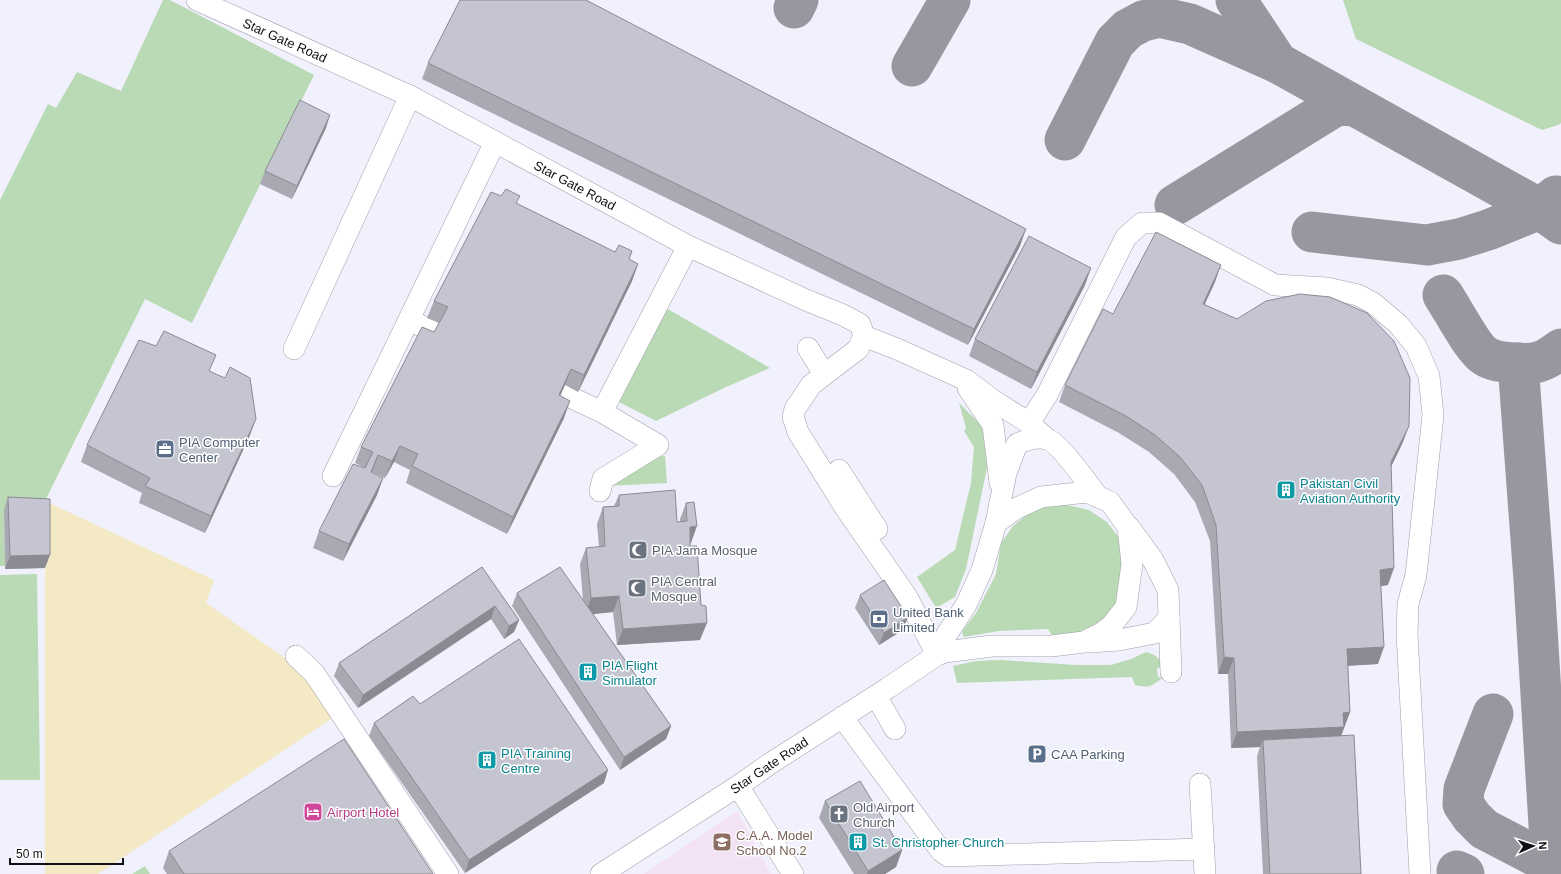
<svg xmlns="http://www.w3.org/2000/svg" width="1561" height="874" viewBox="0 0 1561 874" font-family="Helvetica,sans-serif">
<rect width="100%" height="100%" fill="#f1f1fd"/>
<!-- education -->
<polygon fill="#f3e2f4" points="737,811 771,874 644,874"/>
<!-- green -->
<g fill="#b9dab4">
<polygon points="163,0 170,0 314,75 192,323 145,299 45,501 4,510 5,566 0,566 0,200 48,104 56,108 77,72 121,91"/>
<polygon points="1343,0 1561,0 1561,123 1558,125 1542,130 1356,39"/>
<polygon points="666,308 770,368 726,387 656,421 619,402"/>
<polygon points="959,403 981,425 989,454 988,463 966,569 955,597 936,608 917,577 955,550 971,483 974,447 964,431 966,428"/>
<polygon points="660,456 665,456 667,483 606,486"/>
<polygon points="1048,505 1067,505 1089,510 1107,522 1121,540 1127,560 1121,600 1104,620 1080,633 1052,636 1048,629 999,631 964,637 962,633 963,630 976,613 996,574 1001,543 1013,526 1028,514"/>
<polygon points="37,574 40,780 0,780 0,575"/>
<path d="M1146,652C1156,655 1160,657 1163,667L1157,668L1158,677L1162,678C1152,687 1148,688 1135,685L1132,677L957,683L953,666L976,661L1000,660L1075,665H1111L1131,659Z"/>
<polygon points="145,866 150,874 132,874"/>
</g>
<!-- sand -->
<polygon fill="#f3e9c4" points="45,501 214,580 206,603 285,658 299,670 318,694 331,719 98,874 45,874"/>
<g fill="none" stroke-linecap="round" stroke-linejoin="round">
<!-- taxiway -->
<g stroke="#9797a0" stroke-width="41">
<polyline points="1236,0 1278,63 1540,209 1561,224"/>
<polyline points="794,8 798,0"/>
<polyline points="912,66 950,0"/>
<polyline points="1065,140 1115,42 1128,29 1143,21 1159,17 1190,24 1278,63"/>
<polyline points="1175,205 1332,108 1341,105 1354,106"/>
<polyline points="1312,232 1427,245 1459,239 1488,230 1540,209 1556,196"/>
<path d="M1443,295C1452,308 1473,349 1485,356C1494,362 1505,362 1515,363C1536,365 1544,362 1561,349"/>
<polyline points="1518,363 1534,580 1552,874"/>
<polyline points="1493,714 1464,789 1463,804 1472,817 1484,829 1551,864 1561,867"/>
<polyline points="1457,871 1464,874"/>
</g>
<defs>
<g id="minor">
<polyline points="197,0 410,96 688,246 806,300 843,315 860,324 864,336 858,349 811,385 795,409 793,417 798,432 846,509 907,597 937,655"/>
<polyline points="409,320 457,343"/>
<polyline points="864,336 897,349 966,380 994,401 1029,423 1047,439"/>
<polyline points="808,348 824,374"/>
<polyline points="294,349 410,96"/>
<polyline points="536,381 602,412"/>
<polyline points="968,388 993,425 1000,483"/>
<polyline points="1029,423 1047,395 1126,237 1142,223 1159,223 1275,285 1327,288 1358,295 1373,303 1398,324 1416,346 1429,376 1433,415 1416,575 1408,604 1407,634 1420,874"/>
<polyline points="839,470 877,529"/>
<polyline points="333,476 495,142"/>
<polyline points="600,491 603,479 658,445 602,412 688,246"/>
<path d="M996,523L1006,473L1017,444C1026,440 1036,436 1047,439C1059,442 1089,485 1098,497"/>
<polyline points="1129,527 1153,560 1168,590 1171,672"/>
<polyline points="1089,642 1119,640 1155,633 1169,618"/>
<polyline points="296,656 314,673 448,874"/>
<polyline points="876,696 895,729"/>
<polyline points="842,717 941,851 948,856 1204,849"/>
<polyline points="1200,784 1205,874"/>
<polyline points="738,786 793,874"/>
<polyline points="601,874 738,786 771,763 888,688 937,655 945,652 992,646 1051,646 1084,642 1100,634 1111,626 1126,607 1132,564 1128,527 1110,502 1087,492 1041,497 1015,509 996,523 982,570 966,605 947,634 937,655"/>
</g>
</defs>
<!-- minor casing -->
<use href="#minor" stroke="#9f9faa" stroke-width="22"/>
<!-- minor -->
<use href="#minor" stroke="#fff" stroke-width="21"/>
</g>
<!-- wall -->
<g fill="#a9a9b4">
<polygon points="428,63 1020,246 968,345 422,79"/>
<polygon points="326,128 292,199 260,184 265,171"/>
<polygon points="517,204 615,252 632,251 629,260 638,264 632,281 578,392 565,385 560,396 564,418 507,534 406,483 410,470 394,462 385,478 372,472 372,473 383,478 377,495 343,561 313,548 319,531 365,468 366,468 355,463 361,447 434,332 439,323 427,318 434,301"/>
<polygon points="1215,282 1204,305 1403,442 1391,467 1388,585 1381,586 1378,664 1348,666 1350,712 1341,736 1361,874 1263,874 1257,756 1260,747 1231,748 1228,674 1218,674 1210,541 1195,502 1174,474 1149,452 1119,433 1059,402 1065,385"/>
<polygon points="1085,285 1031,389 969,356 975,339"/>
<polygon points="210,372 250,435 205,533 139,503 142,493 81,462 87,445"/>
<polygon points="619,495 677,522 680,522 680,519 686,503 700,640 617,645 613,612 593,614 671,726 666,739 620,770 512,606 517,593 583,600 580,564 586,548 599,547 597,524 603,507 614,506"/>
<polygon points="8,497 45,568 5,569 4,510"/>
<polygon points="482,567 519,620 514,632 504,639 491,619 358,708 334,676 339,663"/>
<polygon points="860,595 903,630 879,645 855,608"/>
<polygon points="420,704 604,783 465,873 369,736 374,723"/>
<polygon points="825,801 902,850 896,867 885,874 854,874 819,818"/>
<polygon points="169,851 433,874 167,874 163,868"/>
</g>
<!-- shaded-wall -->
<g fill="#8a8a92">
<polygon points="330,115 326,128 292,199 297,186"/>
<polygon points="1026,229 1020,246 968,345 974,329"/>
<polygon points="638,264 632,281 578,392 584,375"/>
<polygon points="1221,265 1215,282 1197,321 1203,304"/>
<polygon points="1091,268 1085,285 1031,389 1037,372"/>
<polygon points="571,369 565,385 553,412 559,395"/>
<polygon points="570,401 564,418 507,534 513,517"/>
<polygon points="256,419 250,435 205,533 211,516"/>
<polygon points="1409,426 1403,442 1385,479 1391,462"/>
<polygon points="400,446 394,462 385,478 392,461"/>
<polygon points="378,455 372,472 365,489 371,472"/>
<polygon points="383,478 377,495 343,561 349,544"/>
<polygon points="697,526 691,543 684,544 690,527"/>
<polygon points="50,555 45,568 5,569 10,556"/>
<polygon points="1394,568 1388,585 1374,587 1380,570"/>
<polygon points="619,596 613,612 585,615 591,598"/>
<polygon points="495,606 491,619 358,708 363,695"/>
<polygon points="908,617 903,630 879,645 884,633"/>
<polygon points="519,620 514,632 504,639 509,626"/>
<polygon points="707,623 700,640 617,645 623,629"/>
<polygon points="1384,647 1378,664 1341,666 1347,649"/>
<polygon points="1224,657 1234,658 1228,674 1218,674"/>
<polygon points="1350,712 1338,744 1263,740 1260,747 1231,748 1237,732"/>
<polygon points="671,726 666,739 620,770 624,757"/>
<polygon points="608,770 604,783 465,873 469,860"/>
<polygon points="902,850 896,867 885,874 867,874 868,871"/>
</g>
<!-- building -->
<g fill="#c5c5d1" stroke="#8a8a92">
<polygon points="460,0 586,0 1026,229 974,329 428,63"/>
<polygon points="300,100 330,115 297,186 265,171"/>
<polygon points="506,189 520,196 516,203 615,252 619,245 632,251 629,259 638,264 584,375 571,369 559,395 570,401 513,517 412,466 418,454 400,446 392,461 378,455 371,472 383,478 349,544 319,531 353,464 365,468 373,452 361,447 422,327 434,332 448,307 434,301 491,192 501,196"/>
<polygon points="1156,232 1221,265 1203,304 1237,319 1266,301 1300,294 1330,297 1367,313 1394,341 1410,378 1409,426 1391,462 1394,568 1380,570 1384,647 1347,649 1350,712 1343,713 1344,727 1237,732 1234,658 1224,657 1216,525 1202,485 1180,457 1155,435 1126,416 1065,385 1103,309 1113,314"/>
<polygon points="1029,236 1091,268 1037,372 975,339"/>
<polygon points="164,331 216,355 209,371 225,378 230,367 250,378 256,419 211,516 145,486 150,478 87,445 139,340 156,346"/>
<polygon points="675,490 677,522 687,521 686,503 694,502 697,526 690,527 690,546 697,546 701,605 706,606 707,623 623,629 619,596 591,598 586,548 605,546 603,507 619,506 619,495"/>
<polygon points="8,497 50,499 50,555 10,556"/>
<polygon points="482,567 519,620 509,626 495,606 363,695 339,663"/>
<polygon points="560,567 671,726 624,757 517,593"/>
<polygon points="884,580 908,617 884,633 860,595"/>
<polygon points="519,639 608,770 469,860 374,723 413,696 420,704"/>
<polygon points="1354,735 1361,874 1270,874 1263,740"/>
<polygon points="344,739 433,874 184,874 169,851"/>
<polygon points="860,781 902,850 868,871 825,801"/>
</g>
<!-- icons -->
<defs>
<symbol id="office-square" viewBox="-11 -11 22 22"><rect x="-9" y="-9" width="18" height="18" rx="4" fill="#5c6f8a" stroke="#fff"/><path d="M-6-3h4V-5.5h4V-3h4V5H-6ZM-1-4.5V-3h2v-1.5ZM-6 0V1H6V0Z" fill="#fff"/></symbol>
<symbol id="building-square" viewBox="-11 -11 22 22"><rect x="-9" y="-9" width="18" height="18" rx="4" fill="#0f9aa8" stroke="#fff"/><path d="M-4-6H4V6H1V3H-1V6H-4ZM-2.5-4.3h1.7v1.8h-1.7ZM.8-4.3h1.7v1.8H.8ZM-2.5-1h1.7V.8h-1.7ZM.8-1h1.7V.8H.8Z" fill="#fff"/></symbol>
<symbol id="mosque-square" viewBox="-11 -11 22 22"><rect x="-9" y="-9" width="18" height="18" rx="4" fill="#6b7280" stroke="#fff"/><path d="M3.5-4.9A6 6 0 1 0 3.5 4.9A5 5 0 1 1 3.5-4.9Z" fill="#fff"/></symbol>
<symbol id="bank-square" viewBox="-11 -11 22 22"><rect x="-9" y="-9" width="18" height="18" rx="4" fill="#5c6f8a" stroke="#fff"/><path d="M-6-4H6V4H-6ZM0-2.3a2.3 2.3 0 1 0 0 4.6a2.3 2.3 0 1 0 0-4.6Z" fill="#fff"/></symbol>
<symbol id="parking-square" viewBox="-11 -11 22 22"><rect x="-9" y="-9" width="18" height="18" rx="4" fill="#5c6f8a" stroke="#fff"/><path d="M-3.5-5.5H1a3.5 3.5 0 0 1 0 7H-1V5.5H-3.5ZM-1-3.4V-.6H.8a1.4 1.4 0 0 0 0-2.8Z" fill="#fff"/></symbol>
<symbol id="hotel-square" viewBox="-11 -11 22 22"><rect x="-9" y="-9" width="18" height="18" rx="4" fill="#d1479c" stroke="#fff"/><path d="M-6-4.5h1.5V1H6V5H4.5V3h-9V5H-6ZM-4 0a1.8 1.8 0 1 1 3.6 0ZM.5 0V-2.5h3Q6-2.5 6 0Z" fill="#fff"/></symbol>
<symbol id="church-square" viewBox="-11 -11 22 22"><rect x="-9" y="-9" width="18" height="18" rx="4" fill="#6b7280" stroke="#fff"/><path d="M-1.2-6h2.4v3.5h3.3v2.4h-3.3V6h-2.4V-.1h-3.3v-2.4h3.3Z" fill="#fff"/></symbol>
<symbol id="school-square" viewBox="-11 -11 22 22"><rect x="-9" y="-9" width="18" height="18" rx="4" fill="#8d6e63" stroke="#fff"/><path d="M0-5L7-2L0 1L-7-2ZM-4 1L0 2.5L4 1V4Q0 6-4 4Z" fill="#fff"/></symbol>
</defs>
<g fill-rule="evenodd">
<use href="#office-square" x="154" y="438" width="22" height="22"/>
<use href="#building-square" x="1275" y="479" width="22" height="22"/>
<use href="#mosque-square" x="627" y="539" width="22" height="22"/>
<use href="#mosque-square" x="626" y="577" width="22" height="22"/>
<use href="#bank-square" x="868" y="608" width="22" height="22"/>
<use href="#building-square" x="577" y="661" width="22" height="22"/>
<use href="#parking-square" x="1026" y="743" width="22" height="22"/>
<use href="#building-square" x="476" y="749" width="22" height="22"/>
<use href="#hotel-square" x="302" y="801" width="22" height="22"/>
<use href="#church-square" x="828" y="803" width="22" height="22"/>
<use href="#school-square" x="711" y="831" width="22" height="22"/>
<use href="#building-square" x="847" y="831" width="22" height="22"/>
</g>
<g text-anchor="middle" stroke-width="3" stroke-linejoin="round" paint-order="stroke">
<!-- street labels -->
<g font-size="13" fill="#101014" stroke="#fff">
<text transform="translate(285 40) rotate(24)" y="5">Star Gate Road</text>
<text transform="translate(575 185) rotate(28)" y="5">Star Gate Road</text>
<text transform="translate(769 765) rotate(-34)" y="5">Star Gate Road</text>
</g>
<!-- service labels -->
<g font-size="13" fill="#4e5e75" stroke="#fff" text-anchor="start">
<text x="179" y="447">PIA Computer<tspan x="179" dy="15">Center</tspan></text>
<text x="893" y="617">United Bank<tspan x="893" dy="15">Limited</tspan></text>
<text x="1051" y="759">CAA Parking</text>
</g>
<!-- culture labels -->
<g font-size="13" fill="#0d838f" stroke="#fff" text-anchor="start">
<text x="1300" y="488">Pakistan Civil<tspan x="1300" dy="15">Aviation Authority</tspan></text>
<text x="602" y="670">PIA Flight<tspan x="602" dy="15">Simulator</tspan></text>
<text x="501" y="758">PIA Training<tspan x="501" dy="15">Centre</tspan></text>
<text x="872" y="847">St. Christopher Church</text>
</g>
<!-- worship labels -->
<g font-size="13" fill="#5b616d" stroke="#fff" text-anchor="start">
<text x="652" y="555">PIA Jama Mosque</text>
<text x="651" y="586">PIA Central<tspan x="651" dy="15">Mosque</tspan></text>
<text x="853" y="812">Old Airport<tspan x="853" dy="15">Church</tspan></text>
</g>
<!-- hotel labels -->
<g font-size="13" fill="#b23c85" stroke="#fff" text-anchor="start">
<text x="327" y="817">Airport Hotel</text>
</g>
<!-- education labels -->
<g font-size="13" fill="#785e54" stroke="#fff" text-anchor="start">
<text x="736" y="840">C.A.A. Model<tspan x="736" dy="15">School No.2</tspan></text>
</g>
</g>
<!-- north arrow -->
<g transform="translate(1533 846) rotate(87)" stroke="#ffffff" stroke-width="3" paint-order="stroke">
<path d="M0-3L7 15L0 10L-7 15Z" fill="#101014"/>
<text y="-6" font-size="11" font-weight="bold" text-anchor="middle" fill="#101014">N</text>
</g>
<!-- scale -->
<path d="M10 858v6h113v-6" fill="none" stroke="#101014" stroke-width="2"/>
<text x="16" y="858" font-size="12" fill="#101014" stroke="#ffffff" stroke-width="3" paint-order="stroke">50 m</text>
</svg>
